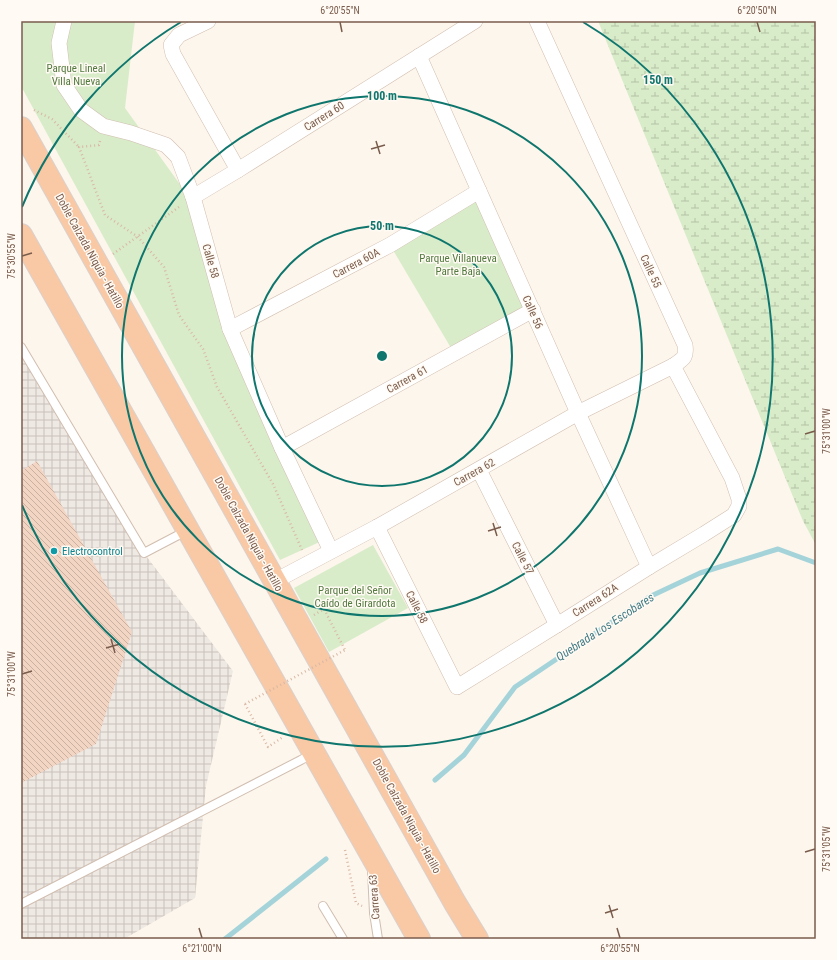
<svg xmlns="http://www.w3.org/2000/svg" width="837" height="960" viewBox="0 0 837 960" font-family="'Roboto Condensed',sans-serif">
<defs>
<pattern id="industrial-grid" width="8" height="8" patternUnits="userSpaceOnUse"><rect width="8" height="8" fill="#efe9e4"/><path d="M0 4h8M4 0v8" fill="none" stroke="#c7c0bb"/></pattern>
<pattern id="wetland-marsh" width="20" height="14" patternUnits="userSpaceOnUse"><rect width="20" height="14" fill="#d8ecc9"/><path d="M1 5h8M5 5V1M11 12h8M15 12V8" fill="none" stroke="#b4c2a5"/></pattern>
<pattern id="building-back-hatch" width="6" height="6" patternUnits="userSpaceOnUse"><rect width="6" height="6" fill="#f3d5c3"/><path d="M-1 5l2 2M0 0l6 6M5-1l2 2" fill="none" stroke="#cab0a1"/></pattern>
</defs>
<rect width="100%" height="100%" fill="#fdf6ec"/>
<!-- industrial -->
<polygon fill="url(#industrial-grid)" points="21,347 144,553 233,671 206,786 195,898 124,939 21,939"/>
<!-- wetland -->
<polygon fill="url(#wetland-marsh)" points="598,21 816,21 816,545 803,521"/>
<!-- park -->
<g fill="#d8ecc9">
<polygon points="21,21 135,21 125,108 184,190 224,332 324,540 280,560 21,86"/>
<polygon points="479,191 533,310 454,353 390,245"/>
<polygon points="373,545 408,608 329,652 294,588"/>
</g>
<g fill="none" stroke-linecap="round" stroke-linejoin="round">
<!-- stream -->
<g stroke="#a5d3da" stroke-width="5">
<polyline points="435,780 464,755 515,687 649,597 700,573 778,549 816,563"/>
<polyline points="225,939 326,859"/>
</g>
</g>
<!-- building -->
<polygon fill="url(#building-back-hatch)" points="37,461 132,632 96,744 21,783 21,471"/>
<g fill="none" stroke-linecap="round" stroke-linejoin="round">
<defs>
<g id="service">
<polyline points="21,347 144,553 188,530"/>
<polyline points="372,870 374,913 378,939"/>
<polyline points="21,904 301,760 313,753"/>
<polyline points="323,906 343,939"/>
</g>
<g id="minor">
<polyline points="64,21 59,43 64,85 81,110 103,126 131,133 166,145 178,157 193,197 230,329 282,448 331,551"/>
<polyline points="208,21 179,35 171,45 173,54 238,170"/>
<polyline points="419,56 578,413 649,567"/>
<polyline points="193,197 238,170 475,21"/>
<polyline points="230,329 390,245 479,191"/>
<polyline points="282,448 533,310"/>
<polyline points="479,470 557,625"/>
<path d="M377,527L457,687L557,625L649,567L704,534L734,515L739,506V499L732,478L673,366C683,359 687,358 685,345L537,21"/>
<polyline points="275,581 377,527 578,413 673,366"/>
</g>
<g id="trunk">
<polyline points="21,128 455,903 477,939"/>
<polyline points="21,235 419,939"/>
</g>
</defs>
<!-- service casing -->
<use href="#service" stroke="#d1beb0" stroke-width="10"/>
<!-- minor casing -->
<use href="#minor" stroke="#d1beb0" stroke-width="16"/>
<!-- trunk casing -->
<use href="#trunk" stroke="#dad1cd" stroke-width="24"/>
<!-- path -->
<g stroke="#d9b8a5" stroke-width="2.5" stroke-dasharray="1 3" stroke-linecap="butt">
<polyline points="34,110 52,119 79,147"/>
<polyline points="100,141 99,145 79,147 105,215 138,237 164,267 179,315 203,349 217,387 273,484 302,550"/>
<polyline points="113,254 179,207"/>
<polyline points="314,615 324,609 345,650"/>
<polyline points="245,704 268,747 283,737"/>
<polyline points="345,850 356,903 362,906"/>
</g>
<!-- service -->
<use href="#service" stroke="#fff" stroke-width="8"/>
<!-- minor -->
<use href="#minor" stroke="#fff" stroke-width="15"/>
<!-- trunk -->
<use href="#trunk" stroke="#f9c8a4" stroke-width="22"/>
<!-- path-bridge -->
<polyline stroke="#d9b8a5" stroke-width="2.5" stroke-dasharray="1 3" stroke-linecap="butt" points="245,704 345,650"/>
</g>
<!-- ticks -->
<path fill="none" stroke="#7a5c4d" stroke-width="1.5" d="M340,22L342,32M757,22L760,32M376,141L380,154M371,149L385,145M22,256L32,253M805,434L815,431M493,523L497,536M488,531L501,527M111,639L115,653M106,648L120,644M22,674L32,671M805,852L815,849M609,905L613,918M605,913L618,909M199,928L202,938M617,928L620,938"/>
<!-- distance rings -->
<g fill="none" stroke="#0f766e" stroke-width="2">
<circle cx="382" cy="356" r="130"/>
<circle cx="382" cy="356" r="260"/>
<path d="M22 207A390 390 0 0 1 181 22M583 22A390 390 0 1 1 22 505"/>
</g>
<!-- markers -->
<circle fill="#0f9aa8" stroke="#fffaf3" stroke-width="1.5" cx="54" cy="551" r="4"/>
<g text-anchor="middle" stroke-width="3" stroke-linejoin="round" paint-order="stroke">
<!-- park labels -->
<g font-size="11" fill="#537a41" stroke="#fffaf3">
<text x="76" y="72">Parque Lineal<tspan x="76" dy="13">Villa Nueva</tspan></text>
<text x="458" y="262">Parque Villanueva<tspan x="458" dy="13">Parte Baja</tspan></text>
<text x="355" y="594">Parque del Señor<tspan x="355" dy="13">Caído de Girardota</tspan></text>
</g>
<!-- street labels -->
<g font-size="11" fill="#7a5c4d" stroke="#fffaf3">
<text transform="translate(324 116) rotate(-32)" y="4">Carrera 60</text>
<text transform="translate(90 251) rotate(61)" y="4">Doble Calzada Niquia - Hatillo</text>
<text transform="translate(211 261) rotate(74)" y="4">Calle 58</text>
<text transform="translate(356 263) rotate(-28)" y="4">Carrera 60A</text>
<text transform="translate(651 271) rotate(65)" y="4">Calle 55</text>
<text transform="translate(533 312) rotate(66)" y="4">Calle 56</text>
<text transform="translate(407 379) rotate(-29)" y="4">Carrera 61</text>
<text transform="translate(474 472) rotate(-29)" y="4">Carrera 62</text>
<text transform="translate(249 534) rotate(61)" y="4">Doble Calzada Niquia - Hatillo</text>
<text transform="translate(523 558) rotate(63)" y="4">Calle 57</text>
<text transform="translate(595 600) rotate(-33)" y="4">Carrera 62A</text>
<text transform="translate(417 607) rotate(63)" y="4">Calle 58</text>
<text transform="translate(407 816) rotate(61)" y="4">Doble Calzada Niquia - Hatillo</text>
<text transform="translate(374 897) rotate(-94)" y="4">Carrera 63</text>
</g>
<!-- culture labels -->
<g font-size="11" fill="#0d838f" stroke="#fffaf3" text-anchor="start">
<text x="62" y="555">Electrocontrol</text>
</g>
<!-- water labels -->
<g font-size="12" font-style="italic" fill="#437c86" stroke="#fffaf3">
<text transform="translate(605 627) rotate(-33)" y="4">Quebrada Los Escobares</text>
</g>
</g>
<circle cx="382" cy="356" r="6" fill="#0f766e" stroke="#fffaf3" stroke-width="2"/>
<g font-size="12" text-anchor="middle" font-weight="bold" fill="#0f766e" stroke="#fffaf3" stroke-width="3" stroke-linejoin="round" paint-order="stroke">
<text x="658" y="84">150 m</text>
<text x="382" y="100">100 m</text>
<text x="382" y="230">50 m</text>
</g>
<!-- border -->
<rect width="837" height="960" fill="none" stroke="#fffaf3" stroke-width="44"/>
<rect x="22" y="22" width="793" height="916" fill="none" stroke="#7a5c4d" stroke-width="1.5"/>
<g font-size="10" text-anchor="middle" fill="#7a5c4d">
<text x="340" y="14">6°20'55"N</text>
<text x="757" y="14">6°20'50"N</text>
<text transform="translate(11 256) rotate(-90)" y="4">75°30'55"W</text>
<text transform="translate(826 431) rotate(-90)" y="4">75°31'00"W</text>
<text transform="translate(11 674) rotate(-90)" y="4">75°31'00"W</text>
<text transform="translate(826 849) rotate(-90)" y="4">75°31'05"W</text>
<text x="202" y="952">6°21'00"N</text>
<text x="620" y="952">6°20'55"N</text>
</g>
</svg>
